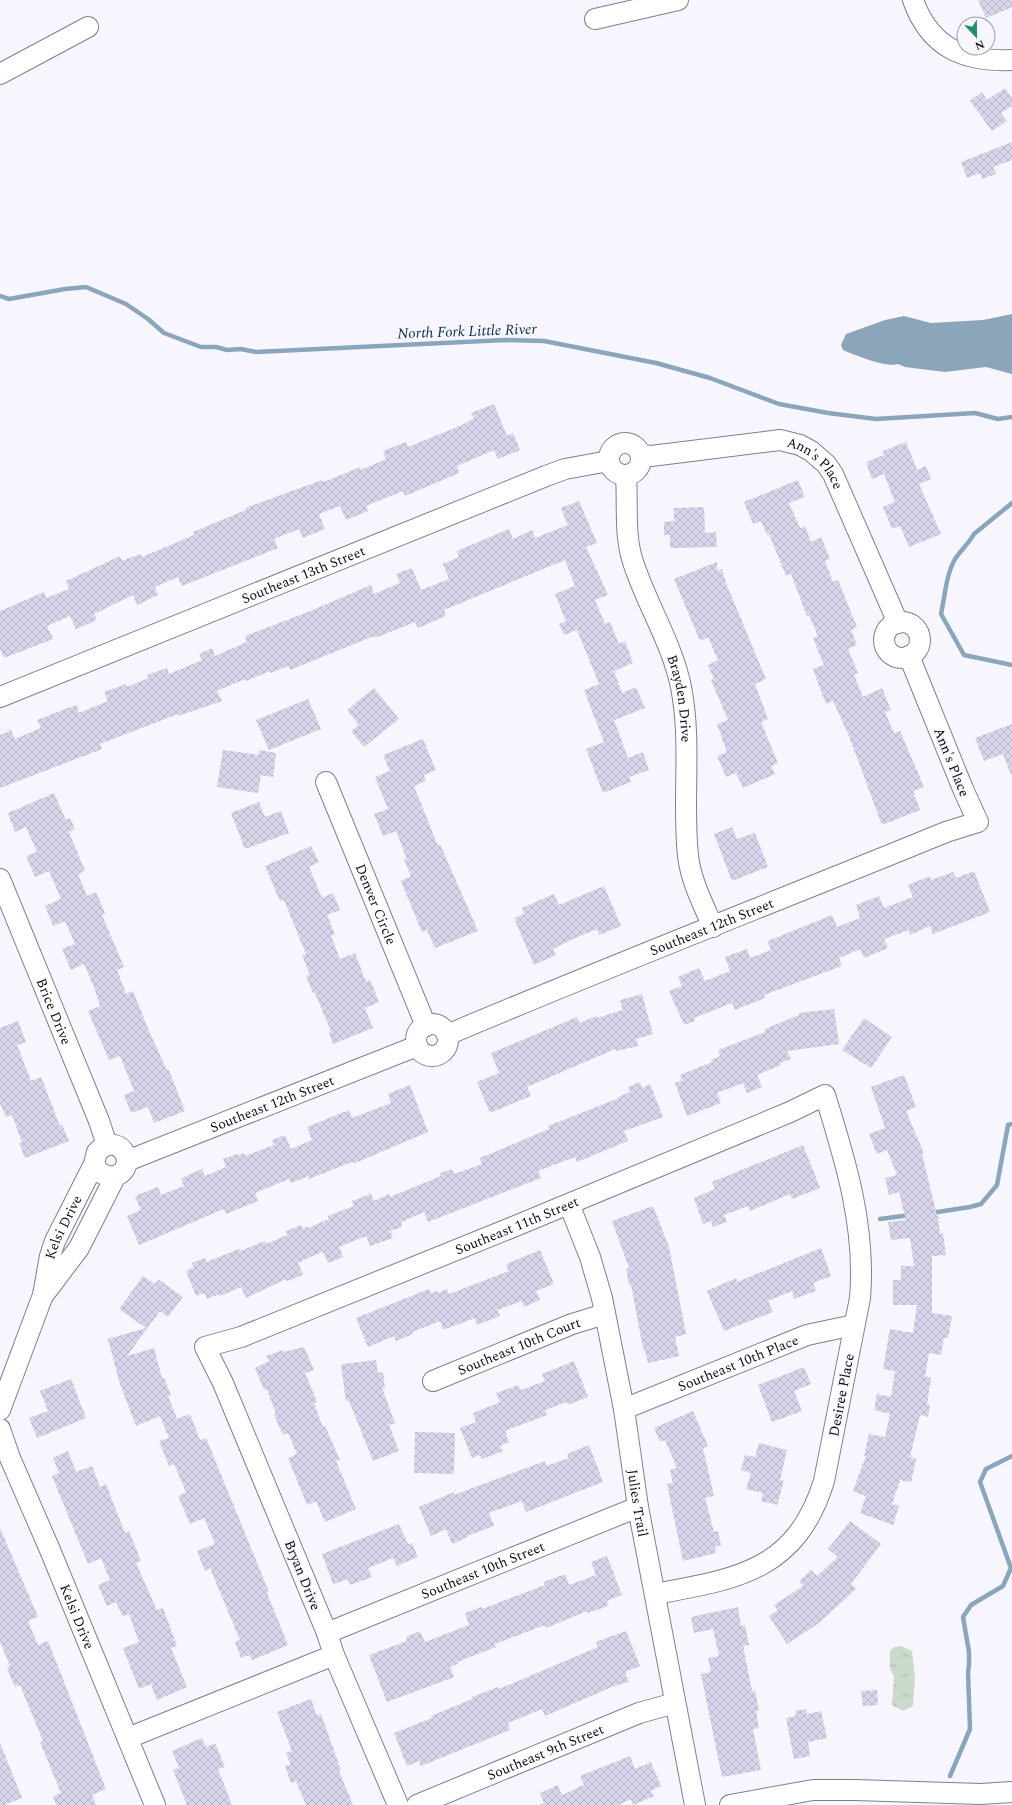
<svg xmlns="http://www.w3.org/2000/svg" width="1012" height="1805" viewBox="0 0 1012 1805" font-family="Spectral,serif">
<defs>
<pattern id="park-tufts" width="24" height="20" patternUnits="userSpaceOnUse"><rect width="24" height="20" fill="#cbdbcb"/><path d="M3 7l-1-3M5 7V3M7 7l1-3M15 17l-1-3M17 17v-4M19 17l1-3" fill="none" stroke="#adbbad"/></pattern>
<pattern id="building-cross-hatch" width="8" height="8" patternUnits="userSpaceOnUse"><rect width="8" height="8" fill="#d8d5eb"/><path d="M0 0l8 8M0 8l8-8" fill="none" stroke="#b8b6c9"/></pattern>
</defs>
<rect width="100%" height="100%" fill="#f7f6ff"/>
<!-- park -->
<path fill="url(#park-tufts)" d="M901,1646L912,1651L915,1677L913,1706L903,1711L892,1705L894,1676C888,1670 890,1659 890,1651L894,1647Z"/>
<!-- water -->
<path fill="#8ba6ba" d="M1012,314V374L986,367L945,372L905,367L898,364C886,368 855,355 843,350L841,345L846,334L885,320L904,316L931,323L983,320Z"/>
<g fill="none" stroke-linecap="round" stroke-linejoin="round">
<!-- stream -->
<g stroke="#8ba6ba" stroke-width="4.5">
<polyline points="0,296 9,299 65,289 86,287 126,304 148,319 164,333 201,347 216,347 227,350 241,349 256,352 505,340 544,341 656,363 710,378 779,404 828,413 876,419 975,413 998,419 1012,417"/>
<path d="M1012,503L974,534C969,543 961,550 955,559C946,575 945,596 941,614L964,655L1012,665"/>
<polyline points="931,1213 970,1207 981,1204 997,1185 1008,1125 1012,1124"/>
<polyline points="880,1219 910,1215"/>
<polyline points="950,1776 970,1729 968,1672 969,1665 969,1652 963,1617 971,1605 1003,1586 1011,1568 980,1482 986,1469 1012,1456"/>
</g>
</g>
<!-- building -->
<g fill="url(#building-cross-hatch)">
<polygon points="978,0 1012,0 1012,7 986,18"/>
<polygon points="1005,88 1012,98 1012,106 1001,113 1007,121 992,131 970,101 982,92 987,100"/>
<polygon points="1012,142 1012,160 993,167 996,174 982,179 980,173 967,178 961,162"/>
<polygon points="494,404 507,436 513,433 520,450 498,459 494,450 457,466 459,473 405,496 403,491 366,506 368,511 346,520 340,506 319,514 325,529 303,538 299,529 274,539 278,548 182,586 178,577 155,587 158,595 137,605 133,595 94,614 97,620 76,629 70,616 47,626 53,639 4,658 0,649 0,611 44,592 46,598 69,589 66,581 120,556 122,561 140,554 142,557 194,535 193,532 246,510 245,508 322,480 324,482 360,467 361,470 386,459 383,451 406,442 408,447 462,425 474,418 471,413"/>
<polygon points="906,442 917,470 926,466 931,479 919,484 941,534 909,547 900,526 892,529 883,507 895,502 884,474 872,479 866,462 884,455 883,451"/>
<polygon points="798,480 805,497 789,503 800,528 805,526 811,542 821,537 830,559 825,561 833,582 838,580 857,627 851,630 857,645 848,649 858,673 854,675 863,697 882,688 891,710 885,712 894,733 900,731 924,787 913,791 920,810 882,825 849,736 833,701 826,704 813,669 824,665 813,638 818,636 809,615 807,616 791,574 786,576 769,534 767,535 761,521 753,524 744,502"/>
<polygon points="579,501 597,543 586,547 608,595 595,600 605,624 610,622 619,644 625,641 633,663 614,671 622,693 636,687 645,708 614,720 628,758 643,752 649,770 629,777 631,782 603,793 586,749 604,742 584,690 599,684 577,630 564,635 559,624 566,621 555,594 575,586 565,560 444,610 446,616 418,628 415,622 375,638 374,636 290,670 288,666 271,673 270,671 246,681 245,679 217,691 222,701 178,716 178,714 100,744 102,749 0,788 0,735 11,730 15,739 41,728 37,720 76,705 79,713 108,701 104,692 126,684 127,687 149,678 147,675 167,668 169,674 202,660 199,654 212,648 215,656 247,642 245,636 308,612 371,585 374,594 400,583 396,574 412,568 421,590 449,579 443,564 459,557 457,551 509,529 513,539 532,530 535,538 568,525 561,508"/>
<polygon points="704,507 705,533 716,532 717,547 670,548 670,535 664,535 664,522 674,521 674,508"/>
<polygon points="717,562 717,571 722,569 726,583 766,679 755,684 768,719 761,722 778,763 771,766 775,774 743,788 736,773 726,777 717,756 727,752 717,724 728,720 711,680 714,679 708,665 718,660 708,637 700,641 674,579"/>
<polygon points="374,688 399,719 364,747 351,731 359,725 347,710"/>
<polygon points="308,699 321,729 269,750 256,720"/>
<polygon points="1012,724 1012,775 1011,775 1003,754 984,761 975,738"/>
<polygon points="423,739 436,770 424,775 426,781 414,786 438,846 440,844 478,931 435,948 427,930 422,932 401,881 411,876 404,860 407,859 396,831 383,836 374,814 388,809 375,777 390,771 383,755"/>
<polygon points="223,750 259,755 259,750 276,753 273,777 261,775 258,793 217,787"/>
<polygon points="54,793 66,820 70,818 75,829 69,832 85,871 78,874 87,896 96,892 105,913 102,915 124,967 117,970 126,994 133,991 149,1031 167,1070 169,1070 185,1111 154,1123 148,1107 131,1113 124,1095 134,1091 120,1056 109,1060 88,1011 100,1006 94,987 84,964 71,970 62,949 75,944 65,921 53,926 45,906 61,899 49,871 35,877 26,856 37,852 26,827 15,832 8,813"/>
<polygon points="259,802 265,817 281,811 289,833 245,849 231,813"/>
<polygon points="732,827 737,839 755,833 768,867 732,881 714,834"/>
<polygon points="311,846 319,862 309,867 322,898 333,893 340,910 327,915 335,934 331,936 340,959 355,953 366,982 370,980 379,1002 365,1008 373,1028 333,1044 329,1032 331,1031 315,993 313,993 306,976 310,975 302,955 306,954 284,900 280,901 265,866"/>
<polygon points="974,871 990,912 933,934 930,926 910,935 909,930 884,939 888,948 864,958 860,949 839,958 842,966 764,995 765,998 735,1010 732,1003 694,1018 695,1021 684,1025 669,991 682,986 678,977 699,968 705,981 730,971 725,957 747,949 750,958 771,950 768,941 832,915 837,927 860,918 856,905 879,896 884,908 913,897 908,885 930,876 931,880 953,872 956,878"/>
<polygon points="604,886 621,926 599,935 597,929 573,939 553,949 556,955 534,965 514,918 524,914 522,908 554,894 559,905"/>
<polygon points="642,994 653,1034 636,1039 638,1046 616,1051 615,1049 527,1087 531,1096 490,1113 477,1082 499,1073 491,1053 577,1017 580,1023 596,1016 597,1018 623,1010 620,1000"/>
<polygon points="834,1009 839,1044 787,1051 791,1059 780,1063 781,1065 757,1075 762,1087 747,1093 743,1083 717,1093 721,1103 687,1116 675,1083 682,1081 680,1075 712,1062 711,1060 720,1056 718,1050 765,1032 765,1029 799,1015 799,1013"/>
<polygon points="864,1018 892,1037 871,1068 842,1050"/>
<polygon points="18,1021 26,1042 17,1045 31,1081 41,1077 60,1126 62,1125 69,1141 25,1158 19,1143 22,1142 12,1115 6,1117 0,1103 0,1028"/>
<polygon points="904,1075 916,1107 906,1111 924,1153 922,1154 937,1216 938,1216 940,1234 943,1233 946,1255 932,1256 932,1313 952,1316 948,1338 944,1338 941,1355 929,1353 925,1376 931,1378 927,1404 930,1405 928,1417 920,1415 910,1457 916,1459 911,1482 900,1480 892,1504 899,1506 893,1525 860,1513 866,1496 853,1491 866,1456 864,1456 869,1434 885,1437 890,1414 874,1410 877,1394 891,1397 895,1371 883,1369 890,1329 913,1333 917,1305 893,1305 893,1280 901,1280 901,1266 914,1266 910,1238 891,1240 888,1222 906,1220 899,1192 889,1195 885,1178 897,1175 887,1150 877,1154 869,1134 885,1128 871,1087"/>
<polygon points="640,1082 642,1088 650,1084 663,1117 624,1131 628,1141 577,1162 575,1157 538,1171 541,1178 428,1222 424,1212 401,1222 402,1227 390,1231 393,1238 370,1246 366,1236 339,1247 343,1257 328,1263 323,1252 310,1257 298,1263 303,1274 301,1276 287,1281 286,1279 246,1298 241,1287 220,1296 219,1294 207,1299 204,1293 196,1296 186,1271 194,1267 192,1263 205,1258 206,1262 239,1249 240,1251 265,1241 266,1244 287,1235 286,1231 301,1225 303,1229 307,1226 308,1228 329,1219 328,1216 354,1206 352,1201 371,1194 374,1201 389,1194 390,1197 441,1176 440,1173 452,1169 454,1174 482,1164 480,1158 549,1129 548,1126 619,1098 618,1097 630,1092 628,1087"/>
<polygon points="410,1085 428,1132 355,1163 352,1162 309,1179 309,1176 291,1183 289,1179 255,1193 258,1201 226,1214 224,1209 139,1245 127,1216 141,1210 135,1196 158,1187 161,1195 184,1186 181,1179 188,1175 202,1169 205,1176 226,1167 223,1159 237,1154 238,1155 244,1153 245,1156 274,1145 272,1140 285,1135 291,1149 312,1140 307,1127 349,1110 352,1118 391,1103 388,1094"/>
<polygon points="803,1145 820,1188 792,1199 790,1194 750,1211 748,1206 724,1215 727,1222 713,1227 711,1221 703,1224 694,1198 715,1189 712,1182"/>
<polygon points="653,1206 669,1247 686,1334 675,1337 679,1356 648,1363 644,1348 643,1348 631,1285 629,1285 626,1269 629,1268 612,1221"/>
<polygon points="821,1248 831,1276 813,1283 816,1291 794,1299 792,1291 768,1301 773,1312 724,1331 707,1291 736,1278 737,1282"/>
<polygon points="540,1250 554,1284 536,1291 540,1300 524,1307 522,1301 497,1310 500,1316 477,1325 475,1318 443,1330 440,1321 412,1332 413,1334 396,1341 394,1336 368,1347 356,1318 429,1289 431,1293 437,1291 438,1293 447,1289 449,1294 509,1271 506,1264"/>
<polygon points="143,1276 155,1284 158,1279 183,1297 168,1317 160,1311 127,1356 154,1348 162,1378 164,1378 171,1395 168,1396 177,1419 190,1414 200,1440 206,1438 269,1592 267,1593 288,1645 252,1660 249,1655 241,1658 235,1642 240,1640 210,1568 205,1571 197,1551 215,1544 204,1518 190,1524 185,1512 178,1496 186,1492 174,1464 169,1466 159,1441 169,1438 160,1416 136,1426 120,1384 108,1339 146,1328 119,1309"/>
<polygon points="304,1347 314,1370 305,1373 317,1402 314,1404 323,1427 325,1426 340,1460 336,1461 356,1509 325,1522 316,1501 307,1505 288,1458 297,1454 288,1433 283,1435 280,1429 274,1414 276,1414 267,1389 264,1390 255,1368 269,1361 266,1356 283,1350 284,1352"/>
<polygon points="376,1360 378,1373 383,1372 385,1388 382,1388 395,1423 389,1425 399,1451 373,1461 349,1401 346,1401 341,1366 342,1366 342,1364"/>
<polygon points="574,1361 588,1397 568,1405 567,1402 545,1410 547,1415 505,1431 509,1442 500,1446 503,1451 482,1459 480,1455 472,1458 460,1428 476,1422 473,1413 500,1402 496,1393 518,1385 521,1390 545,1381 542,1374"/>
<polygon points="804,1367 811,1384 794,1391 802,1411 772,1422 758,1385"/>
<polygon points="71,1379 86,1418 37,1438 29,1418 48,1411 40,1391"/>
<polygon points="693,1411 708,1446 703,1448 714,1496 705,1498 714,1532 718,1531 721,1545 715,1547 716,1553 683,1561 667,1484 673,1483 670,1470 677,1468 665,1440 660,1442 654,1428"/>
<polygon points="415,1432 455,1433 454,1474 414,1473"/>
<polygon points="759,1443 787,1450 780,1480 784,1481 777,1505 761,1501 763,1493 746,1489 751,1473 741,1470 745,1455 755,1457"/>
<polygon points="589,1445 603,1482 526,1512 522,1501 489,1513 494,1526 467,1536 468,1537 452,1544 446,1529 431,1536 419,1507 454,1492 454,1495 545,1461 546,1466 569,1458 567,1454"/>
<polygon points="68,1451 76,1472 92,1466 100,1487 106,1484 125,1533 129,1531 141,1561 136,1563 157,1610 163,1608 177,1646 171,1648 187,1687 157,1700 151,1684 139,1689 123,1648 139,1642 129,1614 123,1617 116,1602 107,1606 98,1585 110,1580 101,1558 88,1564 52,1476 59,1473 53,1458"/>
<polygon points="850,1521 881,1544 851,1584 856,1589 819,1623 787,1644 769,1616 778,1610 774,1605 803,1586 799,1581 811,1570 817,1576 838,1557 828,1549"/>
<polygon points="399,1524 408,1544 412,1543 418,1557 397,1566 393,1558 368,1568 372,1577 350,1585 348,1579 333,1584 322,1554"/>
<polygon points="0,1528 38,1617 28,1621 38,1645 48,1641 106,1789 92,1795 96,1805 56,1805 53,1796 61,1793 40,1742 43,1741 20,1685 15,1687 7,1668 10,1666 0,1642"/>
<polygon points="607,1556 622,1595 607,1601 608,1606 588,1613 587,1611 546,1628 545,1625 495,1644 496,1647 457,1662 458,1664 450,1667 454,1677 387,1702 369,1655 407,1641 406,1637 420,1631 425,1642 469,1625 465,1613 481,1607 482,1609 545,1585 544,1582 565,1574 569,1585 596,1575 591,1562"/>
<polygon points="738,1607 741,1626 745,1625 749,1645 743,1646 752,1691 755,1691 759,1710 756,1711 759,1728 753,1729 761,1770 722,1777 701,1674 711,1672 708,1658 719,1656 713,1629 694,1633 691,1617"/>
<polygon points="626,1631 640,1666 625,1672 629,1682 614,1686 545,1716 542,1709 508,1723 510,1730 421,1766 419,1761 407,1766 394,1733 432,1718 431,1716 472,1699 472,1697 498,1687 499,1689 598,1647 596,1642"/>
<polygon points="877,1690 878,1705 863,1706 861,1691"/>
<polygon points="311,1699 317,1716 321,1714 341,1770 339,1771 353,1805 306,1805 296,1781 291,1783 285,1766 291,1765 286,1753 292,1751 277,1712"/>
<polygon points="806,1709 807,1714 821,1711 827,1738 808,1742 810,1756 794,1759 786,1718 796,1716 795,1711"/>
<polygon points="202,1738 206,1747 215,1743 225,1767 218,1769 232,1805 187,1805 173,1770 179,1768 172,1751"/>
<polygon points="0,1743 22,1798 4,1805 0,1805"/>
<polygon points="630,1756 635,1769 651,1762 661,1786 651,1791 654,1796 633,1805 631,1799 618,1805 539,1805 544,1803 540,1793 558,1785 562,1795 584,1785 580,1776"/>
</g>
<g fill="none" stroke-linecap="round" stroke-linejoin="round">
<defs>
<g id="minor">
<path d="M913,0C930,48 964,62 1012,60"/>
<polyline points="595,19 678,0"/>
<polyline points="0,74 88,27"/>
<circle cx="625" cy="459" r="16"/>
<path id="s1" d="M641,455L651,456L780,440L800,445L811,451L826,464L833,474L898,623"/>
<path id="s2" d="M626,475C628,504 624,535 633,562C647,605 672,643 681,687C692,743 682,799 688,856C691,881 703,904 713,927"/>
<circle cx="902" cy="640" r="18"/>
<path id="s3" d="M0,697L546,476L565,469L609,461"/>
<path id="s4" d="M326,782L426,1026"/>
<path id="s5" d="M0,879L99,1121L107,1145"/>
<circle cx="432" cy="1040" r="16"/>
<path id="s6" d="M447,1035C612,965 780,900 946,832L978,822L963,789L909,656"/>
<path id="s7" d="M127,1161L417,1046"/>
<path id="s8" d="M569,1204L590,1257L602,1298L624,1409L638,1507L695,1805"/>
<polyline points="45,1293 79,1248 115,1177"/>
<path id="s9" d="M433,1381L572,1324L605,1314"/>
<path id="s10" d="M624,1409L807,1335L854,1325"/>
<path id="s11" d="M0,1410L43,1295L50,1256L55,1241L94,1164L97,1152C122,1127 143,1174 109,1177L99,1172L94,1164"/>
<path id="s12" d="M0,1429L10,1458L50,1550L155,1805"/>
<path id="s13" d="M327,1633L638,1507"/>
<polyline points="128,1738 334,1655"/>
<path id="s14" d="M398,1805L334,1655L327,1633L223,1383L205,1347L241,1337L513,1227L790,1112L825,1095C846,1162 866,1228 860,1298L824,1481C796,1571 737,1579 655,1594"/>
<path id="s15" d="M417,1805L639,1713L675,1703"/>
<polyline points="730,1805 813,1790 855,1790 981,1794 1012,1792"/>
</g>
</defs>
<!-- minor casing -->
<use href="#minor" stroke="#807e92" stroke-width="22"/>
<!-- minor -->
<use href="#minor" stroke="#fff" stroke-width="20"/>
</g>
<g text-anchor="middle" stroke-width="3" stroke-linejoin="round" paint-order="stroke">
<!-- street labels -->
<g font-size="14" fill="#0d0c13" stroke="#f7f6ff">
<text dy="5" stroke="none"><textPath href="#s1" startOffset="184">Ann's Place</textPath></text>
<text dy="5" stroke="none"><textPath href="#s3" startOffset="327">Southeast 13th Street</textPath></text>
<text dy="5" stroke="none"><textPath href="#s2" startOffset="233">Brayden Drive</textPath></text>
<text transform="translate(952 762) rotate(68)" y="5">Ann's Place</text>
<text dy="5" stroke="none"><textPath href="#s4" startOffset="132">Denver Circle</textPath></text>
<text dy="5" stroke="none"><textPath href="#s6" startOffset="286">Southeast 12th Street</textPath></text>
<text dy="5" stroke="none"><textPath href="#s5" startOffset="143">Brice Drive</textPath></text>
<text dy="5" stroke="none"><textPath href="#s7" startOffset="156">Southeast 12th Street</textPath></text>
<text dy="5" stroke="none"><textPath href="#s14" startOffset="832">Southeast 11th Street</textPath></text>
<text dy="5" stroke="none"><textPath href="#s11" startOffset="194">Kelsi Drive</textPath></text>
<text dy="5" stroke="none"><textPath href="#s9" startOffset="93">Southeast 10th Court</textPath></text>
<text dy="5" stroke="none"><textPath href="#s10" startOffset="123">Southeast 10th Place</textPath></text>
<text transform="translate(841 1395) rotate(-79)" y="5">Desiree Place</text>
<text dy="5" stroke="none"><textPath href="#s8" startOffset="308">Julies Trail</textPath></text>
<text dy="5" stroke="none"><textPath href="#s13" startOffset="168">Southeast 10th Street</textPath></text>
<text transform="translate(303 1575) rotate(68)" y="5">Bryan Drive</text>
<text dy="5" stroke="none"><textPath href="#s12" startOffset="203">Kelsi Drive</textPath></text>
<text dy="5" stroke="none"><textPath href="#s15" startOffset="139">Southeast 9th Street</textPath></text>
</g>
<!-- water labels -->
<g font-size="15" font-style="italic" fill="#0a3046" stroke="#f7f6ff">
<text transform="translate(467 331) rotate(-2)" y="5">North Fork Little River</text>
</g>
</g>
<!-- north arrow -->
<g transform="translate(976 36) rotate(158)"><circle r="19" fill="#f7f6ff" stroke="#9998a1"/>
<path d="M0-3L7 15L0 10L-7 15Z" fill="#208e6d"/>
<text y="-6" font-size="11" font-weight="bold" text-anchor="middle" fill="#0d0c13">N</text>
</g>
</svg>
